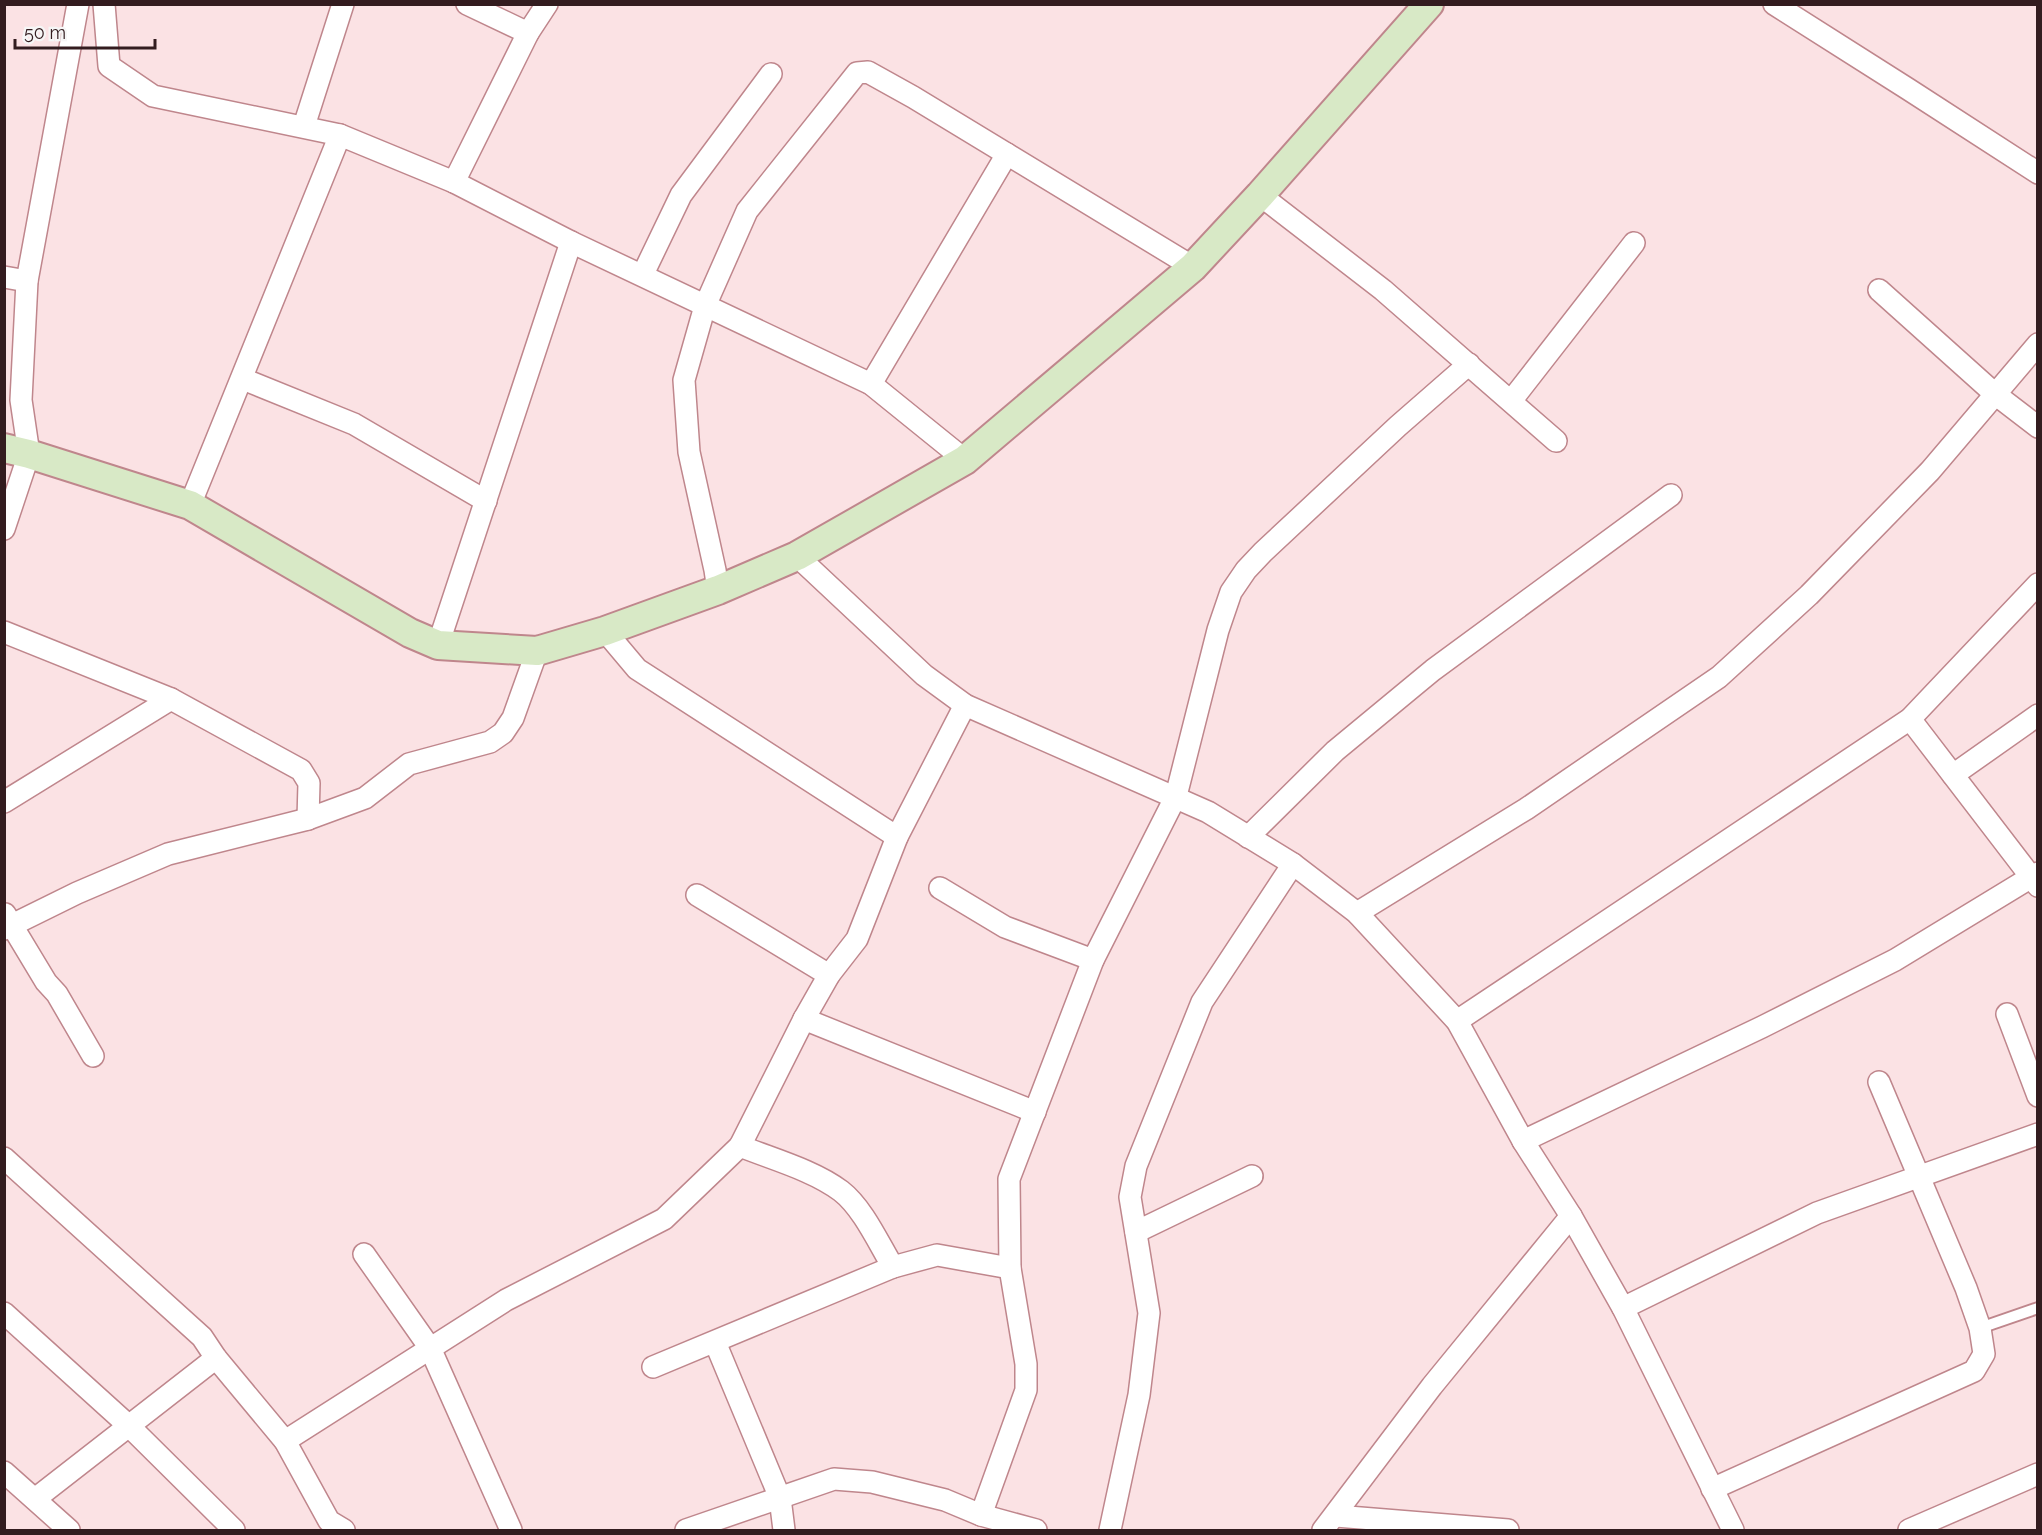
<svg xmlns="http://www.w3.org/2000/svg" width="2042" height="1535" viewBox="0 0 2042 1535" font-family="Raleway,sans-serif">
<rect width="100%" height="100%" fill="#fbe2e4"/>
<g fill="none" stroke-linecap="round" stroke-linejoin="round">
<defs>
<polyline id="lane" points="1980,1328 2038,1308"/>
<g id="street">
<polyline points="104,4 109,66 153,96 340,135 454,182 571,242 871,384 965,460"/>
<polyline points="467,4 528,33"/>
<polyline points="1774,4 1908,89 2038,173"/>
<polyline points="304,126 343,4"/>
<polyline points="454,182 528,33 547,4"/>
<polyline points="1260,195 1383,290 1556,441"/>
<polyline points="643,274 681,195 771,74"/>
<polyline points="4,277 27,281"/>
<polyline points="1879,290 1995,394 2038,427"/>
<polyline points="243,379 354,424 486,501"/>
<polyline points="871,384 1007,154"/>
<polyline points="1511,401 1634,243"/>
<polyline points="190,505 340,135"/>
<polyline points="4,529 29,454 21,400 27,281 78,4"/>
<polyline points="797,556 924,675 965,705 1208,812 1293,864 1357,913 1457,1021 1523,1141 1571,1216 1623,1308 1733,1530"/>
<polyline points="718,590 715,570 689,452 684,380 705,306 747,211 857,73 868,72 913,97 1193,267"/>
<polyline points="605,631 637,669 897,837"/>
<polyline points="4,632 171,699 301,770 309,783 308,819"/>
<polyline points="438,645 571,242"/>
<polyline points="1910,719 2038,886"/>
<polyline points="1953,775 2038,715"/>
<polyline points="4,802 171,699"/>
<polyline points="1248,837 1335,751 1433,670 1671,495"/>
<polyline points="940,888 1005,927 1093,960"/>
<polyline points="697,895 829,975"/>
<polyline points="1357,913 1526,809 1719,677 1809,595 1930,471 2038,344"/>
<polyline points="5,914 46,982 57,994 93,1056"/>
<polyline points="4,929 77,893 168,854 308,819 365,798 409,764 490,742 503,733 513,718 537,651"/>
<polyline points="2007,1014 2038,1096"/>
<polyline points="804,1019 1035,1112"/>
<polyline points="1457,1021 1910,719 2038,584"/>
<polyline points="1523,1141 1762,1027 1895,960 2038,873"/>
<path d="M740,1146C772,1159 813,1170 841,1191C863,1208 879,1244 893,1267"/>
<polyline points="4,1158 202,1337 216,1358 285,1441 329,1521 344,1530"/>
<polyline points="1136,1232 1252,1176"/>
<polyline points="364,1254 430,1348 511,1530"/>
<polyline points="1623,1308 1817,1213 2038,1134"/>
<polyline points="4,1313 129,1426 234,1530"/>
<polyline points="715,1342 780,1498 784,1530"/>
<polyline points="653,1367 893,1267 937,1255 1010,1268"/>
<polyline points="285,1441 506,1300 664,1219 740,1146 804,1019 829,975 857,939 897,837 965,705"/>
<polyline points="4,1472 69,1530"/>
<polyline points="1712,1489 1974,1371 1984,1354 1980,1328 1966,1288 1879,1082"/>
<polyline points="35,1499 216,1358"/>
<polyline points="981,1515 1026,1390 1026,1364 1010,1268 1009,1179 1093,960 1176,796 1218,630 1231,592 1246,570 1263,552 1398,426 1469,364"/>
<polyline points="1336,1516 1508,1530"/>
<polyline points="686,1530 834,1479 872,1482 945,1500 981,1515 1036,1530"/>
<polyline points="1110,1530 1139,1395 1149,1313 1130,1197 1136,1166 1202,1002 1293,864"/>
<polyline points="1323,1530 1432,1386 1571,1216"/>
<polyline points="1909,1530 2038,1474"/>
</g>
<polyline id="secondary" points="4,448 29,454 190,505 410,633 438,645 537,651 605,631 718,590 797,556 965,460 1193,267 1260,195 1429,4"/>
</defs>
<!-- lane casing -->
<use href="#lane" stroke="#bf868c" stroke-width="14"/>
<!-- street casing -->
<use href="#street" stroke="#bf868c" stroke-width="24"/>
<!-- secondary casing -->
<use href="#secondary" stroke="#bf868c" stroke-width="32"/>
<!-- lane -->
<use href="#lane" stroke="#fff" stroke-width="10"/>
<!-- street -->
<use href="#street" stroke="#fff" stroke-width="21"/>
<!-- secondary -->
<use href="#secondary" stroke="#d8e9c6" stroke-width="28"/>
</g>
<!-- border -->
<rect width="2042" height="1535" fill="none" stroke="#331c1f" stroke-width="12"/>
<!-- scale -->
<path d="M15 39v9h140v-9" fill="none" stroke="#331c1f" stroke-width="3"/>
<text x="24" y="39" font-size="18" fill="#331c1f" stroke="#f6f6f6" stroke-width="4.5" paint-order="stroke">50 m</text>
</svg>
